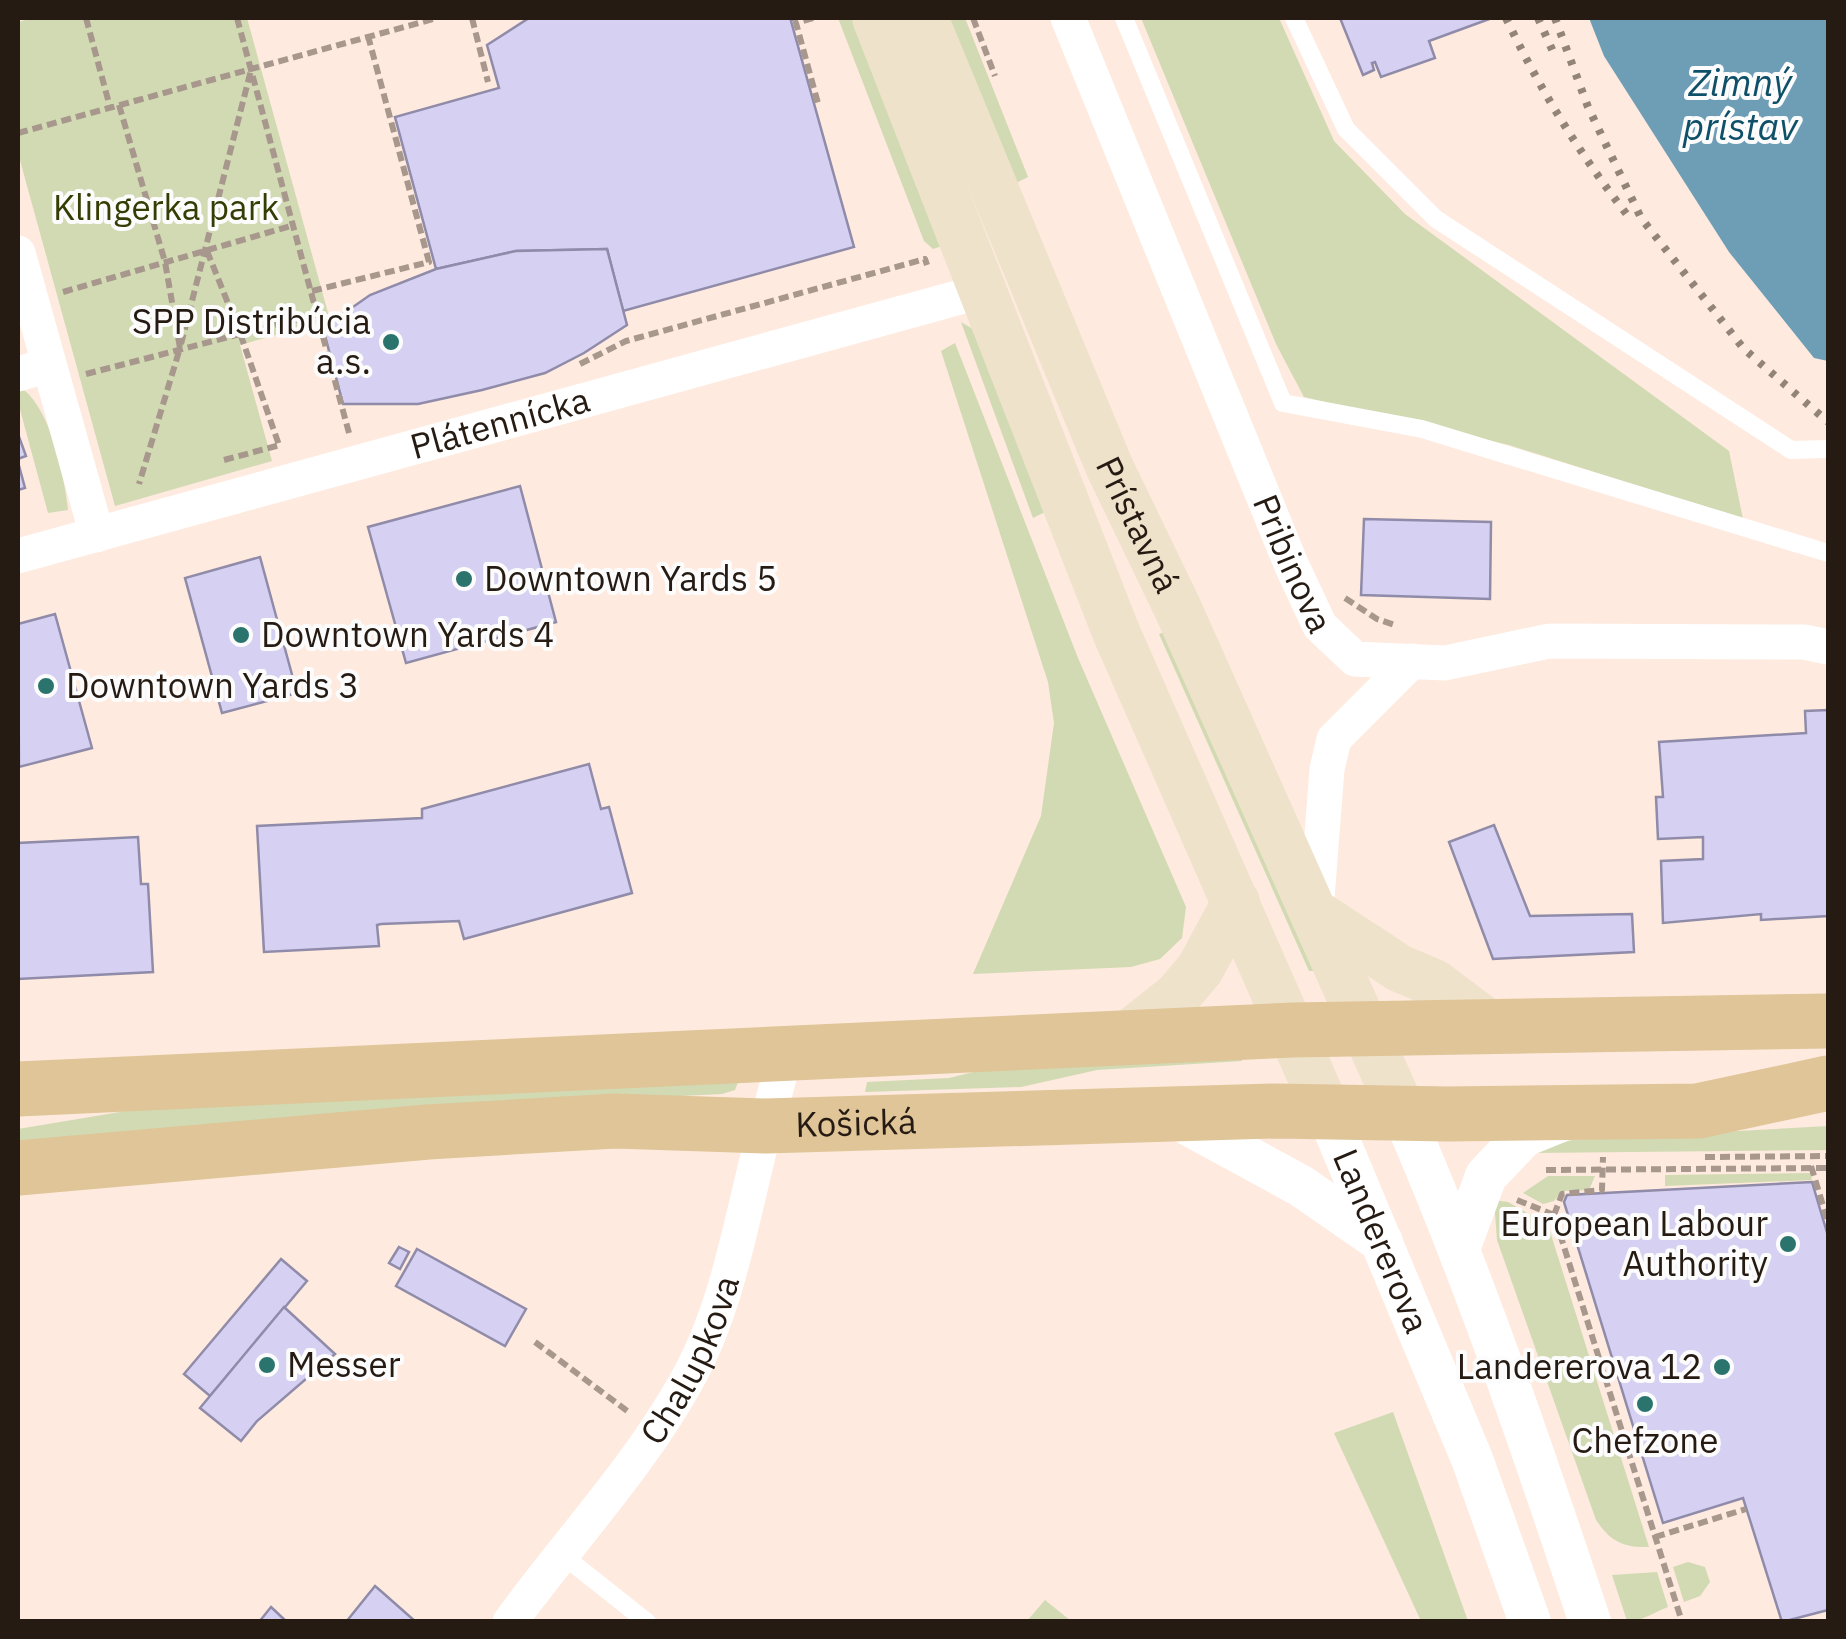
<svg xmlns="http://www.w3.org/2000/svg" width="1846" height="1639" viewBox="0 0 1846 1639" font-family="'IBM Plex Sans',sans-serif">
<rect width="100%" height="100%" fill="#feeade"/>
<!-- green -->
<g fill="#d1dab2">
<polygon points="33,18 247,18 330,320 240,345 272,461 115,506 18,153 18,22"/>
<polygon points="838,18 853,18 942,246 933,249 924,241"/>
<polygon points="949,18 965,18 1028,177 1014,184"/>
<polygon points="1141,18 1279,18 1334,141 1405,214 1729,451 1743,519 1509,445 1304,397 1276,344"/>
<polygon points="961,322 978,332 1045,512 1033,518"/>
<polygon points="955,343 1078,658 1186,907 1182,938 1160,959 1131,967 973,974 1041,816 1054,723 1048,682 941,351"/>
<path d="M18,390H24C51,412 64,475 68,510L48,513L18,402Z"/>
<polygon points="1167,631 1320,971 1309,971 1159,634"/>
<polygon points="1238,1050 1242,1061 1097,1070 1021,1087 865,1092 867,1082 949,1078 1014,1062"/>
<polygon points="738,1082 735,1090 722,1094 353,1112 18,1147 18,1129 132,1110"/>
<polygon points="1828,1126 1828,1150 1532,1153 1544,1145 1573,1140"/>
<polygon points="1810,1173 1812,1180 1665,1186 1665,1175"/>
<polygon points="1548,1176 1595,1176 1589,1190 1562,1191 1554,1201 1543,1204 1523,1193"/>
<path d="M1494,1200L1508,1202L1548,1225L1649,1547C1623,1548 1610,1541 1596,1520L1497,1240Z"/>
<polygon points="1393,1412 1468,1621 1421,1621 1334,1433"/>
<polygon points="1688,1562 1705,1567 1710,1582 1700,1596 1684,1602 1673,1567"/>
<path d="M1657,1572L1668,1607C1654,1612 1642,1622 1627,1621L1612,1575Z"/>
<polygon points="1045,1600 1071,1621 1027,1621"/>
</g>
<!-- water -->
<polygon fill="#6d9eb6" points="1589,18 1828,18 1828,361 1814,358 1729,252 1604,56"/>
<!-- building -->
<g fill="#d6d1f2" stroke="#8f8ba9" stroke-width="2.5">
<polygon points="529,18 796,18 791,21 854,247 623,311 607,249 516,251 436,269 395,117 499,88 487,45"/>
<polygon points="1340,18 1492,18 1429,41 1435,58 1381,77 1375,62 1372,63 1374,70 1363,75"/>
<polygon points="607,249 627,325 584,353 545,373 482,390 418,404 343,404 323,328 370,295 436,269 516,251"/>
<polygon points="18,434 26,456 18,459"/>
<polygon points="18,462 25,488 18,490"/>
<polygon points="520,486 556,622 406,663 368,527"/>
<polygon points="1364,519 1491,522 1490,599 1361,595"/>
<polygon points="260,557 297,693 222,713 185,578"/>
<polygon points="55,614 92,748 19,767 18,624"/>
<polygon points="1828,710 1828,916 1761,920 1761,914 1663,923 1661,861 1703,859 1703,837 1658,839 1656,797 1663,797 1659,742 1806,733 1805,711"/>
<polygon points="589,764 601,809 609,807 632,893 464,939 459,921 381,924 377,925 379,946 264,952 257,826 422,818 422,809"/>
<polygon points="1494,825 1530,916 1632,914 1634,952 1493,959 1449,842"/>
<polygon points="138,837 141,884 148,884 153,972 18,979 18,843"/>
<polygon points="1812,1182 1828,1236 1828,1610 1782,1622 1743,1498 1663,1523 1564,1202 1567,1195"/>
<polygon points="399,1247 409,1252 400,1269 389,1263"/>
<polygon points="417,1249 526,1309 505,1346 396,1286"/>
<polygon points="281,1259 307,1281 210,1396 184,1374"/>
<polygon points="284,1307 335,1354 257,1421 241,1441 200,1408"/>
<polygon points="375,1586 382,1592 416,1622 346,1622"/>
<polygon points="271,1607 287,1622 259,1622"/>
</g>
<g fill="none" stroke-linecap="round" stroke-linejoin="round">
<!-- path -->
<g stroke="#a7978c" stroke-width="6" stroke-dasharray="10 5" stroke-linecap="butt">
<polyline points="86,18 110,107"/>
<polyline points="237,18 349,433"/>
<polyline points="472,18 488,82"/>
<polyline points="813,18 796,23 819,107"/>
<polyline points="973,18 995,76"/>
<polyline points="119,105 165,262 180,348 139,484"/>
<polyline points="18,133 437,18"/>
<polyline points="207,251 240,333 279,445"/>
<polyline points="312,291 429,262 368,36"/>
<polyline points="63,292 294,225"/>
<polyline points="181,344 251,70"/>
<polyline points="580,364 626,341 925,259 927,265"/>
<polyline points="86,374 318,314"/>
<polyline points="224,460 280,445"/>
<polyline points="1345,598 1377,619 1395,625"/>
<polyline points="1705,1157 1828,1156"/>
<polyline points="1811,1166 1828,1222"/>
<polyline points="1546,1170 1828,1168"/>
<polyline points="1517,1200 1554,1215 1682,1622"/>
<polyline points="1554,1215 1562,1194 1602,1190 1603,1157"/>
<polyline points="535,1342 630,1413"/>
<polyline points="1655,1537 1746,1509"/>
</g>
<!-- service -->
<g stroke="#fff" stroke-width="18">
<polyline points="1124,18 1283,403 1422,429 1828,553"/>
<polyline points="1294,18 1346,129 1436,219 1791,450 1828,449"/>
<polyline points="560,1553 647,1622"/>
</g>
<!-- minor -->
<g stroke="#fff" stroke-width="35">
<path id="s1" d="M1068,18L1291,564L1320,626L1355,659L1445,663L1549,641L1804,642L1828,647"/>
<polyline points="18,253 97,535"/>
<polyline points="18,374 48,365"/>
<path id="s2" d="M18,556L982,291"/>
<polyline points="1316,911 1327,769 1334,739 1412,661"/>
<path id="s3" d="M510,1622C568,1542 638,1468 686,1382C724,1315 738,1238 756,1164C765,1127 776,1091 785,1054"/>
</g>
<!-- tertiary -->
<g stroke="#fff" stroke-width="42">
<path id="s4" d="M1327,1112L1472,1459L1530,1622"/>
<polyline points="1169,1114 1301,1186 1382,1242"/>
<path d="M1403,1114C1475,1280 1533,1450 1590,1622"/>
<polyline points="1459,1249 1486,1176 1524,1136 1571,1117"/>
</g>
<!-- secondary -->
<g stroke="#efe2cb" stroke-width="48">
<polyline points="876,18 1116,632 1327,1112"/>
<path id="s5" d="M924,18L1109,466L1178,609L1403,1114"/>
<polyline points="1315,913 1399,968 1434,983 1491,1026"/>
<polyline points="1124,1038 1177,996 1200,969 1236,902"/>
</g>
<!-- primary -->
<g stroke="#dfc598" stroke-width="55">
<polyline points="18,1089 1293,1030 1828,1021"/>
<path id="s6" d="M18,1168L428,1132L615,1121L766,1126L1275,1111L1448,1114L1698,1111L1828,1083"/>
</g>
<!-- rail -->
<g stroke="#93847a" stroke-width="8" stroke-dasharray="5 10" stroke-linecap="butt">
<path d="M1506,18C1540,90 1582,158 1632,221"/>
<polyline points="1538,18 1554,54"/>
<polyline points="1555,18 1588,107 1641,218 1744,349 1828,422"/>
</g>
</g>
<!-- markers -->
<g fill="#2b736d" stroke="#fcfcfc" stroke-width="4">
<circle cx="391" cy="342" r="10"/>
<circle cx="464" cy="579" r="10"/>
<circle cx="241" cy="635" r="10"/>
<circle cx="46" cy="686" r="10"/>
<circle cx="1788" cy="1244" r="10"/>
<circle cx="267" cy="1365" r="10"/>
<circle cx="1722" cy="1367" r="10"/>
<circle cx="1645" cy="1404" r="10"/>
</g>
<g text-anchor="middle" stroke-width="8" stroke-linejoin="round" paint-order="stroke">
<!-- park labels -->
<g font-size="35" fill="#353d05" stroke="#fcfcfc">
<text x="166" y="220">Klingerka park</text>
</g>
<!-- poi labels -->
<g font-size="35" fill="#261b13" stroke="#fcfcfc" text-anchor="start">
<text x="371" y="334" text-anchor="end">SPP Distribúcia<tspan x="371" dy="40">a.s.</tspan></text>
<text x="484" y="591">Downtown Yards 5</text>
<text x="261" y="647">Downtown Yards 4</text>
<text x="66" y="698">Downtown Yards 3</text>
<text x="1768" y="1236" text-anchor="end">European Labour<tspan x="1768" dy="40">Authority</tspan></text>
<text x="287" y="1377">Messer</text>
<text x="1702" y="1379" text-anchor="end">Landererova 12</text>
<text x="1645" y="1453" text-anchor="middle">Chefzone</text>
</g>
<!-- street labels -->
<g font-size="35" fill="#261b13" stroke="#fcfcfc">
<text dy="12" stroke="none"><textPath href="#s2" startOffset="500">Plátennícka</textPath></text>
<text dy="12" stroke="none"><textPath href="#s5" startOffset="550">Prístavná</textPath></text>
<text dy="12" stroke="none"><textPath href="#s1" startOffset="590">Pribinova</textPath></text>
<text dy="12" stroke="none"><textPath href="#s6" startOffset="840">Košická</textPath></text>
<text dy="12" stroke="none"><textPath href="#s4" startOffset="140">Landererova</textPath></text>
<text dy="12" stroke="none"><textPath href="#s3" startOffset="320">Chalupkova</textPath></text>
</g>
<!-- water labels -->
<g font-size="38" font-style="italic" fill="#0f5069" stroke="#fcfcfc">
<text x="1740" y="96">Zimný<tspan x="1740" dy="44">prístav</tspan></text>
</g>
</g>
<!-- border -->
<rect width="1846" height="1639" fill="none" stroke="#261b13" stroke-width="40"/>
</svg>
